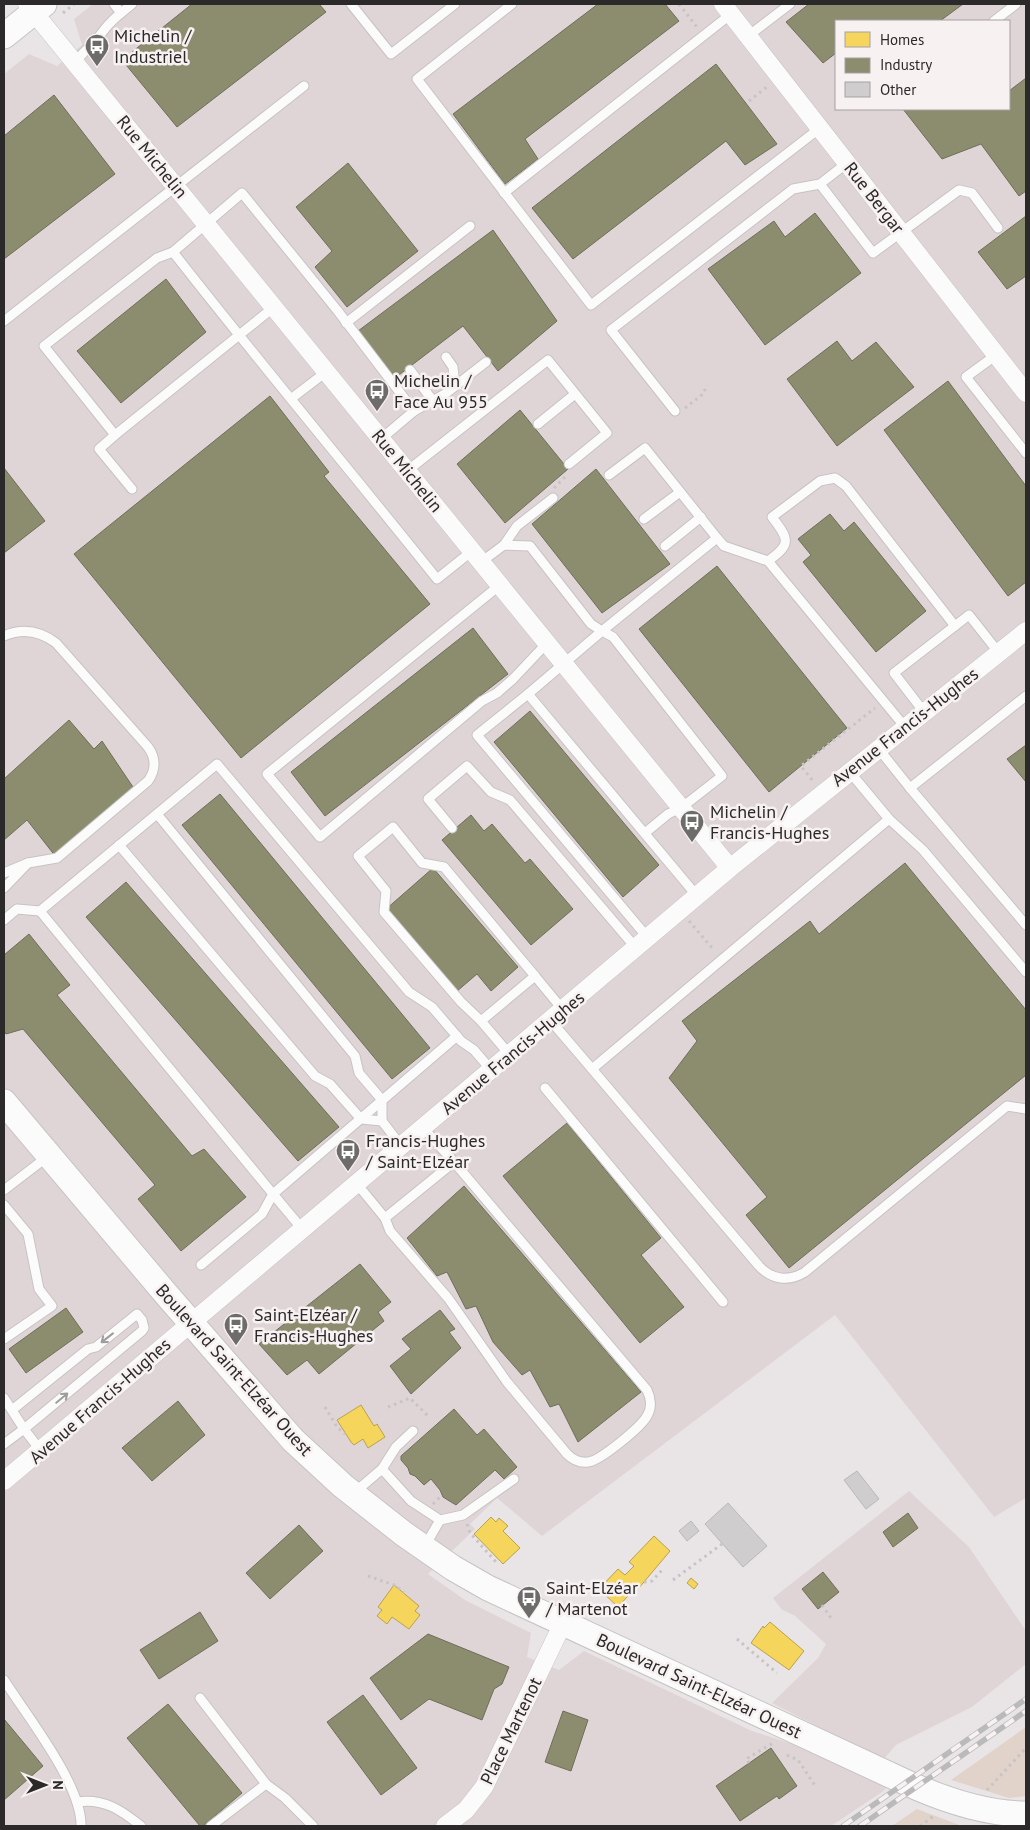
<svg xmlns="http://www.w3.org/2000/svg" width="1030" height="1830" viewBox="0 0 1030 1830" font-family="'PT Sans',sans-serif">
<rect width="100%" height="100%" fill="#e9e5e6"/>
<!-- built -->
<g fill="#dfd5d7" fill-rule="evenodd">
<path d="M93,4H1026V1498L994,1517L835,1315L542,1536L497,1498L470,1524L475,1529L428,1574L465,1600L531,1633L527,1657L559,1670L584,1651L752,1731L898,1778L882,1792L831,1826H4V74L29,54L57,66L82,45L74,19ZM836,21H1009V109H836Z"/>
<polygon points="909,1491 969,1547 1026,1631 1026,1664 972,1707 896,1745 883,1760 772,1703 818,1658 826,1644 794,1615 782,1610 773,1598"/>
</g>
<!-- green -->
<g fill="#e1d3ca">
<polygon points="1026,1727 1026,1796 1009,1798 951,1780"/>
<polygon points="917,1809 962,1826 892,1826"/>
</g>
<!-- homes -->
<g fill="#f6d55c" stroke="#b9a14d">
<polygon points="361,1405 374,1426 377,1424 385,1437 368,1448 363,1439 354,1445 351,1442 337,1420"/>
<polygon points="491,1517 496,1522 499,1518 508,1526 503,1531 520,1548 503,1564 474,1534"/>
<polygon points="654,1536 670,1551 638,1589 636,1587 618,1607 599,1589 618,1569 625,1575 634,1566 629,1562"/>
<polygon points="691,1578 698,1584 694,1589 687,1583"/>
<polygon points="394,1585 419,1606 415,1611 420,1615 409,1629 392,1617 387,1624 377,1616 382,1610 378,1607"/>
<polygon points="770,1622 804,1651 789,1670 751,1643 763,1626 764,1628"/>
</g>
<!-- industry -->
<g fill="#8c8c6e" stroke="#6f6e59">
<polygon points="192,4 319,4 326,12 177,127 122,60"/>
<polygon points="598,4 665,4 679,21 525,139 538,159 505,184 453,114"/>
<polygon points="809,4 963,4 940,21 836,21 836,53 823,63 786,22"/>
<polygon points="716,64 777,144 745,165 726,141 573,259 532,208"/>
<polygon points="1026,78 1026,191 1019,196 981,144 942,159 903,109 1009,109 1009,91"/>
<polygon points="54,95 115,174 4,259 4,136"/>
<polygon points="348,163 418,251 347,307 315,267 332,251 296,207"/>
<polygon points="815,213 861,273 765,345 708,269 774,221 785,237"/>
<polygon points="1026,216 1026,276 1007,289 978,252"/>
<polygon points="493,230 557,321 498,371 463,326 395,378 358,331"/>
<polygon points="166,279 206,332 121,403 77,351"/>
<polygon points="837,341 852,361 876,342 914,387 837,446 787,379"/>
<polygon points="948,381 1026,486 1026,582 1008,596 884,430"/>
<polygon points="270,396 329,472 324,476 430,604 241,758 74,554"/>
<polygon points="520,410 568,469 505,523 457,464"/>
<polygon points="4,468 45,521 4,553"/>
<polygon points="596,469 670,564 602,613 532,524"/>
<polygon points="830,514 844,531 854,522 926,611 876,652 803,562 811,555 798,539"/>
<polygon points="717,566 847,728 769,792 639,629"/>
<polygon points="473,628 508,674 325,816 291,772"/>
<polygon points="530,711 659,865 623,897 494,742"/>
<polygon points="69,720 94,749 102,741 135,790 56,857 27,820 4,840 4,779"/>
<polygon points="1026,745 1026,782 1007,759"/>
<polygon points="220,794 430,1048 392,1079 182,825"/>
<polygon points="471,815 484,831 492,824 525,863 530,859 573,909 531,945 442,840"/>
<polygon points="905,863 1026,1010 1026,1075 789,1268 746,1215 767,1197 669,1078 697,1041 682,1021 810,921 819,934"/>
<polygon points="433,868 518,967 491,991 477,974 456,992 385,910"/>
<polygon points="126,882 339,1127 298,1161 86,917"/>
<polygon points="29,934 70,985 57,995 192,1156 204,1149 246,1197 181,1251 138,1199 155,1185 23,1029 6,1034 4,1031 4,955"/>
<polygon points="567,1123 661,1238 641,1255 684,1307 640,1343 503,1176"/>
<polygon points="464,1186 641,1392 578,1442 559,1404 550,1407 530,1370 522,1375 493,1342 476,1306 466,1309 447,1272 437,1276 407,1238"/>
<polygon points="360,1264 391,1302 378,1312 384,1321 319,1374 307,1360 287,1375 259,1344"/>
<polygon points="66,1308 83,1332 26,1373 9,1349"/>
<polygon points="440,1310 455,1329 449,1332 461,1348 411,1394 390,1366 411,1349 402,1339"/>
<polygon points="178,1401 205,1435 152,1481 122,1448"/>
<polygon points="454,1409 477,1435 484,1429 517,1467 504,1479 495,1470 456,1505 443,1497 440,1490 431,1479 424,1485 415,1476 410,1474 408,1468 401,1460 401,1456"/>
<polygon points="908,1513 918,1528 893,1547 883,1532"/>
<polygon points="299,1525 323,1551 270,1599 246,1573"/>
<polygon points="823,1572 839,1592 818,1609 802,1589"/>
<polygon points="200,1612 218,1641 159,1679 140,1650"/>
<polygon points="428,1634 509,1667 502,1684 494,1689 482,1720 429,1699 401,1720 370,1678"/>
<polygon points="363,1695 417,1768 381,1795 327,1722"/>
<polygon points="168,1704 242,1793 203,1826 200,1826 127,1738"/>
<polygon points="563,1711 588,1720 571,1771 545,1762"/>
<polygon points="4,1719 43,1766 4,1800"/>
<polygon points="771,1748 797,1786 779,1799 777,1796 740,1821 716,1786"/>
</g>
<!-- building -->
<g fill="#cfcdce" stroke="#b9b7b8">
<polygon points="857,1471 879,1499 866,1509 844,1480"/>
<polygon points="728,1503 767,1546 743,1567 705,1524"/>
<polygon points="691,1521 699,1531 687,1541 679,1531"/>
</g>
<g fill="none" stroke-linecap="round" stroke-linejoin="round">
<defs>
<g id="lane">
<polyline points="351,4 391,54 455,4"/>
<polyline points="512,4 417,79 591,305 820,128"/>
<polyline points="121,13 132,4"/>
<polyline points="994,21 1016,4"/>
<polyline points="748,36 790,4"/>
<path d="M76,62C82,52 92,46 98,38C106,27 110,22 121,13L114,4"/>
<polyline points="847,163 820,184 873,253 959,190 972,193 998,228"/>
<polyline points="504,193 731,14"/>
<polyline points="173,252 242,193 337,310 414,411 381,439"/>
<path d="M274,307L115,435L44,346L157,258L173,252C259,362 349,469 437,579L472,551"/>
<polyline points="4,321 304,86"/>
<polyline points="346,323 470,226"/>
<polyline points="996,355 966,377 1026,453"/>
<polyline points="446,357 453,367 455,386"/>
<polyline points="410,370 433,401"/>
<polyline points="292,398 326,372"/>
<polyline points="414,411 445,394 486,362"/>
<polyline points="675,411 611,330 793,189 820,184"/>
<polyline points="538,424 575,394"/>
<polyline points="115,435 99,449 132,489"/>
<polyline points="407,471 548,360 607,433 569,464"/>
<polyline points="644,519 680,492"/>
<polyline points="717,538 724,546 768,561 905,727"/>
<polyline points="504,545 517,526 553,498"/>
<polyline points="665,546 701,517"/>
<path d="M768,561C792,544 789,539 772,517L820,481L835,478L846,486L955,626"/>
<polyline points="481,562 504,545 530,546 591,624 602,631 717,538 645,448 609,475"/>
<polyline points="500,585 267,774 320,837 482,701 497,693 513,679 547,643"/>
<path d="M4,636C22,628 40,631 56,643L148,747C156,758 156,770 148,781L57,858L28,863"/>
<polyline points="528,694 477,735 648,938"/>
<polyline points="924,712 894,673 969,615 999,653"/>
<polyline points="878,748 910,788 1026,696"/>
<polyline points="910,788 1026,925"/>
<polyline points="889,819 923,850 1026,972"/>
<polyline points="452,828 428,799 467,766 491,792 510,800 636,948"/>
<polyline points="645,833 668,814 681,808 722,776 613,637 602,631 528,694 697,896"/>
<polyline points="119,845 315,1076 330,1084 361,1119 382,1121 382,1100 359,1073 355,1056 157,814"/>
<polyline points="4,873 28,863 4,888"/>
<polyline points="40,911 273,1194 262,1214 201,1265"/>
<polyline points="4,920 17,909 40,911 217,764 409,992 432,1007 461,1041 474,1050 492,1071"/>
<polyline points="481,1021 461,1002 384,912 386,891 358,856 393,827 422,863 444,867 535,976"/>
<polyline points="551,1021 592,1069 889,819 849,771"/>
<polyline points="510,1055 481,1021 535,976 563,1010"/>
<path d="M592,1069L759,1266C772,1280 789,1282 805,1272L1007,1106L1026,1109"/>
<polyline points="545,1088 723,1302"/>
<polyline points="382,1121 402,1147"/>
<polyline points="357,1184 385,1218 454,1162 424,1129"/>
<polyline points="4,1190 47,1157"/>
<polyline points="4,1205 28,1234 39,1289 52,1306 4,1339"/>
<path d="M385,1218L390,1231L448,1298L507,1382L567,1454C573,1460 580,1463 588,1462C600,1461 641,1427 647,1416C652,1408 651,1398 647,1390L454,1162"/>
<polyline points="303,1230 273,1194 457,1036"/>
<polyline points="4,1398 24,1429 142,1331 144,1328 142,1320 137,1314 96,1347 88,1349 12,1410"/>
<polyline points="4,1444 24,1429 41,1451"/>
<polyline points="382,1469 396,1447 413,1431"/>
<polyline points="355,1492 382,1469 411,1501 440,1520 425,1546"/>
<polyline points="440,1520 463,1515 514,1479"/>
<path d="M4,1680C27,1716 82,1785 81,1826"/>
<polyline points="200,1698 266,1784 211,1826"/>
<polyline points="266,1784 285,1798 313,1826"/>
<path d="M77,1802C104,1798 121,1810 141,1826"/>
</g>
<g id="street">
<polyline points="27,4 730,868"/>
<polyline points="723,4 1026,393"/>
<polyline points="4,1481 730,868 1026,631"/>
<polyline points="445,1826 466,1810 484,1787 563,1623"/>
</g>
<g id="secondary">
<polyline points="4,36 44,4"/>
<path d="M4,1102L166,1294L293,1440L343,1486L404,1534L453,1568L488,1588L916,1787C951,1802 988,1814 1026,1814"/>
</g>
</defs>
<!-- lane casing -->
<use href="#lane" stroke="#c6c3c3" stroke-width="11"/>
<!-- street casing -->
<use href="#street" stroke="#c6c3c3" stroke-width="19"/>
<!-- secondary casing -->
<use href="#secondary" stroke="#c6c3c3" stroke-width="27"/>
<!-- path -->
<g stroke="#c6c4c4" stroke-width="3" stroke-dasharray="2.5 4" stroke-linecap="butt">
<polyline points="679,4 697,27"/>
<polyline points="63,13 74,4"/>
<polyline points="749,101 768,86"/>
<polyline points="685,408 703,394 707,385"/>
<polyline points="554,488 567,475"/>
<polyline points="812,780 801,766 875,708"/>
<polyline points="689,921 713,949"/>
<polyline points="325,1407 337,1427 345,1434"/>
<polyline points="388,1407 410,1398 429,1417"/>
<polyline points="433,1504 441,1496"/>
<polyline points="467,1524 470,1533 496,1562"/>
<polyline points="368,1576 394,1585 404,1592"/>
<polyline points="673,1580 722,1544"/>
<polyline points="644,1582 652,1581 663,1569"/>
<polyline points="822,1605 831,1618"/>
<polyline points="737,1639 777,1673"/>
<polyline points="787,1755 798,1760 816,1787"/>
<polyline points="749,1763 746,1759 773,1743"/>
<polyline points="987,1790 1026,1748"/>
<polyline points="920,1826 935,1815"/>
</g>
<!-- lane -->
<use href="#lane" stroke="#fcfbfb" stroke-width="9"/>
<!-- street -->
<use href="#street" stroke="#fcfbfb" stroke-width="18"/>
<!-- secondary -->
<use href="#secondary" stroke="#fcfbfb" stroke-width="25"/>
<defs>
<g id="rail">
<polyline points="843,1826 1026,1699"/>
<polyline points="860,1826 1026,1711"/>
</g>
</defs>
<!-- rail casing -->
<use href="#rail" stroke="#bbbabb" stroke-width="5.5"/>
<!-- rail -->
<use href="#rail" stroke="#f7f1f2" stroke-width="4" stroke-dasharray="11" stroke-linecap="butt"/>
</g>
<!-- one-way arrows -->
<defs><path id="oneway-shaft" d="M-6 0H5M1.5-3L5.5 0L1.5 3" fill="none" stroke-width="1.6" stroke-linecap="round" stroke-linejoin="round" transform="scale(1.25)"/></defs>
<g stroke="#9e9c9c">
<use href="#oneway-shaft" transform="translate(107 1338) rotate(142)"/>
<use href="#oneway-shaft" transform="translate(62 1398) rotate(-40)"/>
</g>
<!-- icons -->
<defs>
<symbol id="bus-pin" viewBox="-11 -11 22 30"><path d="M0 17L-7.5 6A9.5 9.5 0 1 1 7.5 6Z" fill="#6e6b6b" stroke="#f7f1f2"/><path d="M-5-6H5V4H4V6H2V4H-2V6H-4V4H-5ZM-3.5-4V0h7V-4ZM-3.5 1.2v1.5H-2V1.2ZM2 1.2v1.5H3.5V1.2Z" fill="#fff"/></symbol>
</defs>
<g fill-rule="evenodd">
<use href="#bus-pin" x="83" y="32" width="28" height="38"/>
<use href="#bus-pin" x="363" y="377" width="28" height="38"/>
<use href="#bus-pin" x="678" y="808" width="28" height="38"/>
<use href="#bus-pin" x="334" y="1137" width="28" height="38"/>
<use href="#bus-pin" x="222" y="1311" width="28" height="38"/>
<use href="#bus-pin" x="515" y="1584" width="28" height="38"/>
</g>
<g text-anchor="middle" stroke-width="5" stroke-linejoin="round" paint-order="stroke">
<!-- poi labels -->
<g font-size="18" fill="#2b2929" stroke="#f7f1f2" text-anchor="start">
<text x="114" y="42">Michelin /<tspan x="114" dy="21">Industriel</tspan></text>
<text x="394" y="387">Michelin /<tspan x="394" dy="21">Face Au 955</tspan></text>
<text x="710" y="818">Michelin /<tspan x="710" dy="21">Francis-Hughes</tspan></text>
<text x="366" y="1147">Francis-Hughes<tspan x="366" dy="21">/ Saint-Elzéar</tspan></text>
<text x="254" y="1321">Saint-Elzéar /<tspan x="254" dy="21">Francis-Hughes</tspan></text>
<text x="546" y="1594">Saint-Elzéar<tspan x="546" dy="21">/ Martenot</tspan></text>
</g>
<!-- street labels -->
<g font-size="18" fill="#2b2929" stroke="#f7f1f2">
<text transform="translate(152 157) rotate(51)" y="6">Rue Michelin</text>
<text transform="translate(874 198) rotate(52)" y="6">Rue Bergar</text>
<text transform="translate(407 471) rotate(51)" y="6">Rue Michelin</text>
<text transform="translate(905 727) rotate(-38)" y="6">Avenue Francis-Hughes</text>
<text transform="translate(513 1053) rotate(-40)" y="6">Avenue Francis-Hughes</text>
<text transform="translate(234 1370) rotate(48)" y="6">Boulevard Saint-Elzéar Ouest</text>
<text transform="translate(100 1401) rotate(-41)" y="6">Avenue Francis-Hughes</text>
<text transform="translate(699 1686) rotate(25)" y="6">Boulevard Saint-Elzéar Ouest</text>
<text transform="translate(511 1731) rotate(-64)" y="6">Place Martenot</text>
</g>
</g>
<!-- border -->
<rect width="1030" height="1830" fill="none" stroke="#2b2929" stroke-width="10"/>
<!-- legend -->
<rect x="835" y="20" width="175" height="90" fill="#f7f1f2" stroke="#a5a1a2"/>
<rect x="845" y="32" width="25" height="15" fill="#f6d55c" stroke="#a5a1a2"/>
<text x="880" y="45" font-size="15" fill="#2b2929">Homes</text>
<rect x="845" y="58" width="25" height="15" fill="#8c8c6e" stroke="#a5a1a2"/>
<text x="880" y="70" font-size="15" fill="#2b2929">Industry</text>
<rect x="845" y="82" width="25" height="15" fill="#cfcdce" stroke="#a5a1a2"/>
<text x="880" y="95" font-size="15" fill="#2b2929">Other</text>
<!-- north arrow -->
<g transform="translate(45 1785) rotate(90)" stroke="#f7f1f2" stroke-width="4" paint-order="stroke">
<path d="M0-4L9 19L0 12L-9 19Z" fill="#2b2929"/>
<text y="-8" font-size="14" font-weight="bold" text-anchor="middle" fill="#2b2929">N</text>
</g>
</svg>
